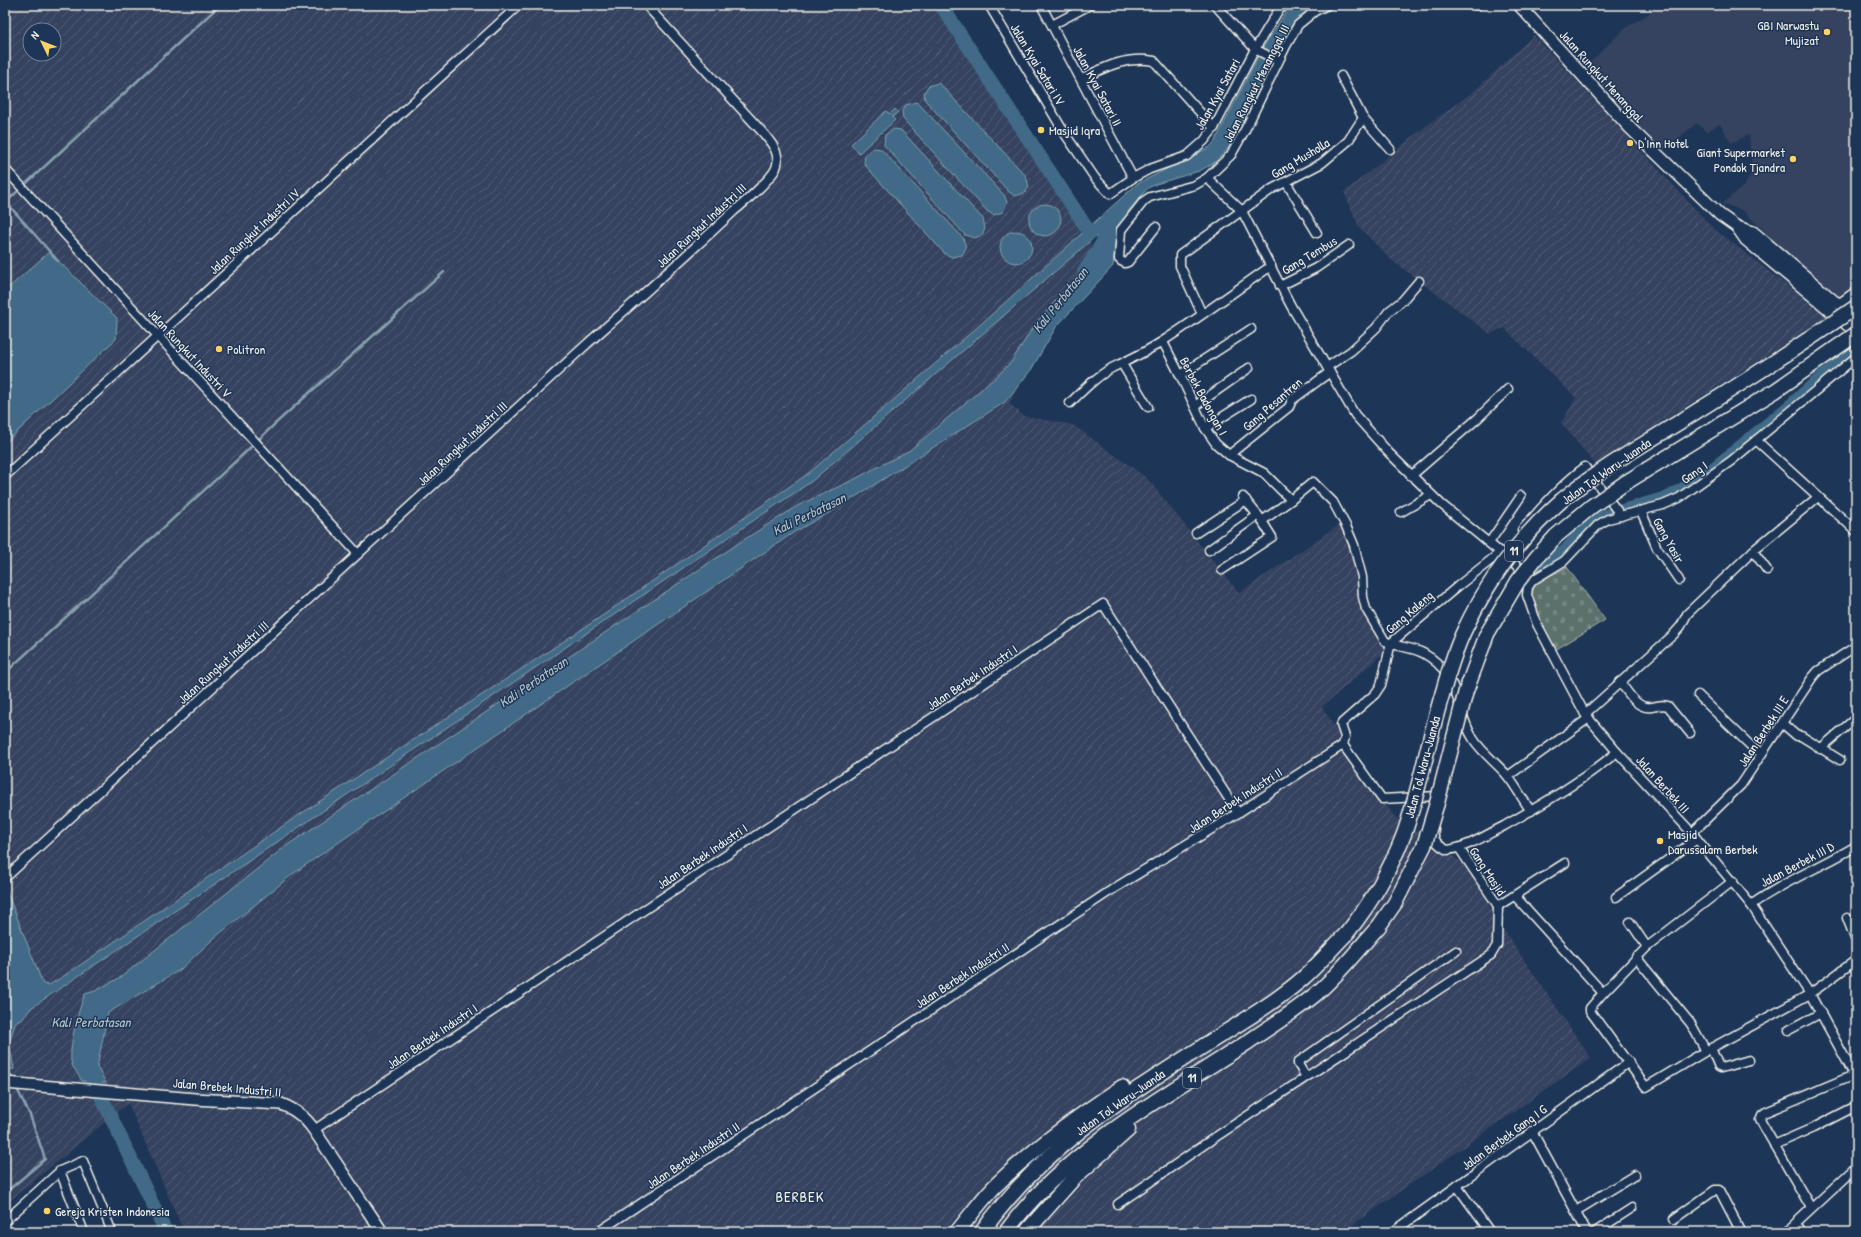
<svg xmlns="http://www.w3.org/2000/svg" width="1861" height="1237" viewBox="0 0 1861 1237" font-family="'Patrick Hand',sans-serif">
<defs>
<pattern id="industrial-furrows" width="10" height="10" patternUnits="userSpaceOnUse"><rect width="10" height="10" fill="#344360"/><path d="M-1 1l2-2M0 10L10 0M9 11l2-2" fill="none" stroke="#525f77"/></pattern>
<pattern id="cemetery-stones" width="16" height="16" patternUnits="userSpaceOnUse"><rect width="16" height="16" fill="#5b706c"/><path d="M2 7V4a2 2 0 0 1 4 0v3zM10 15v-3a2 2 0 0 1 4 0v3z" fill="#738581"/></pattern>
</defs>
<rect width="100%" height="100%" fill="#1d3557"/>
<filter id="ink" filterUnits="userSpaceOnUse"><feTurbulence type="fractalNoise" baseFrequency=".025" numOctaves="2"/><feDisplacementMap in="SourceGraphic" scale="8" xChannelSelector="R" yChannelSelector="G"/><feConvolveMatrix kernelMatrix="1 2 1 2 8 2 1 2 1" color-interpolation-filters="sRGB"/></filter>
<g filter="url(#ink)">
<!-- built -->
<polygon fill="#344360" points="1656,5 1856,5 1856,297 1844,307 1742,210 1721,204 1745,185 1752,172 1749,135 1731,143 1720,124 1706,132 1697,123 1663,151 1583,69 1625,28 1658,8"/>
<!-- industrial -->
<g fill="url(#industrial-furrows)" fill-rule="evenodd">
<path d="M5,5H935L1097,254L1009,403L1024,416L1073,425L1147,478L1239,593L1340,524L1356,556L1360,601L1388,649L1322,707L1394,816L1470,868L1499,923L1591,1058L1342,1232H184L128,1103L5,1205ZM30,30H54V54H30Z"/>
<polygon points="1534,35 1712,227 1828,317 1595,464 1561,423 1576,398 1504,328 1490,334 1390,259 1359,227 1344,192 1426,126 1474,91"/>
</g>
<!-- cemetery -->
<polygon fill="url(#cemetery-stones)" stroke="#a8b0aa" points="1567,567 1605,620 1555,650 1533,611 1530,590 1536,583"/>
<!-- water -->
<g fill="#406b87" stroke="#88a1ae">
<path d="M1295,5H1317L1303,14L1285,35L1230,146L1214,163L1199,171L1156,184L1148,188L1129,210L1116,240L1113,266L1056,327L1031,370L1005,402L836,509L796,531L601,663L294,873L213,939L181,969L108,1013L97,1067L106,1083L82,1081C79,1076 75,1070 72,1065C67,1050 79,1008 85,994L95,991L121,977L286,846L745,539L799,505L853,480L910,450L997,376L1012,361L1035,324L1103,247L1096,236L812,481L31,1008L22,1020L16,1022L9,1042L14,1069L5,1071V887L43,984L49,985L67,974L293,819L596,620L809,473L981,324L1137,184L1210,147L1215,141L1262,49L1288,9Z"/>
<polygon points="938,83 941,85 1026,176 1029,187 1025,193 1015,196 1009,192 925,100 924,93 928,86"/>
<polygon points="916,102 919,104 1004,195 1007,202 1003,212 993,215 987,211 903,119 902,111 906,105"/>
<polygon points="895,109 898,112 892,117 895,120 859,153 851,144 886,111 890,114"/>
<polygon points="894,129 901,130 983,219 985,229 982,235 975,238 965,235 884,145 885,135"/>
<polygon points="874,148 881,149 963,238 966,248 962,255 952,257 945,254 864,164 865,154"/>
<circle cx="1045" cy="220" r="16"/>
<circle cx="1016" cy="247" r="16"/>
<polygon points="49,252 117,318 116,339 5,443 5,291"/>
</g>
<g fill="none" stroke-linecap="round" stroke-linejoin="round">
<!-- stream -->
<g stroke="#88a1ae" stroke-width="2.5">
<polyline points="58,261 6,202 220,5"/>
<polyline points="5,673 236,461 276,423 444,272"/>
<polyline points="7,1067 13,1081"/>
<polyline points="5,1193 45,1159 30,1115 16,1087"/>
</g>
<!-- river -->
<g stroke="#406b87" stroke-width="14">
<polyline points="941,5 1090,233"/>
<polyline points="1084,272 1111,229"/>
<polyline points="1544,566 1566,551 1592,520 1670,497 1705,476 1787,409 1856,347"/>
<polyline points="86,1065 166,1232"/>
</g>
<defs>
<g id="street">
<polyline points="989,5 1065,134 1095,178 1110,194 1133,178 1150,169 1187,156 1204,141 1214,128 1255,49 1278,11 1284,5"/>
<polyline points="1041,5 1133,178"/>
<polyline points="1215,5 1255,49 1278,61"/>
<polyline points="1476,5 1477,5"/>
<polyline points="1052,25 1090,5"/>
<path d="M1081,79C1105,67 1126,56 1154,61L1214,128"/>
<polyline points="1363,118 1390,149"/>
<polyline points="5,169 358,554"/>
<polyline points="1207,178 1242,211 1291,306 1355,415 1389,453 1441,504 1528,575"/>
<polyline points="1286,182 1317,233"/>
<polyline points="1156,227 1128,262 1125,263 1121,261 1119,259 1121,230 1144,201 1150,197 1195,185 1207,178 1231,155 1246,128 1286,46 1298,25 1315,11 1327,5"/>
<polyline points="1280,286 1316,268 1349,245"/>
<polyline points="1202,314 1180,266 1180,255 1272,189 1322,163 1348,141 1363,118 1341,76"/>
<path d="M1163,342L1180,375L1205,428L1216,444L1229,455L1264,473L1291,500L1313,482L1333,502L1346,526L1354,545L1362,577L1363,597L1366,609L1385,641C1397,647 1411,647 1423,653C1463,675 1453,708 1474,740C1482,752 1495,762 1505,773C1515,784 1522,799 1531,811"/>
<polyline points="1856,357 1731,461 1679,498 1663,505 1608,519 1598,525 1564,561 1533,580 1528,587 1527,595 1537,624 1585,714 1617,752 1692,833 1751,905 1810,994 1856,1078"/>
<polyline points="1122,364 1148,407"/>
<polyline points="1327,367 1351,351 1376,328 1389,311 1402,301 1419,281"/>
<polyline points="1180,375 1251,329"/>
<path d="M1070,403C1083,390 1101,372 1118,365C1133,358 1149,350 1163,341C1200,317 1235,291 1271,266"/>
<polyline points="1195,406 1249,368"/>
<polyline points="1205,428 1251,399"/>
<polyline points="1756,440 1856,531"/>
<polyline points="1229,455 1289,407 1292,400 1330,372"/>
<polyline points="5,476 519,5"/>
<polyline points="1411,476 1478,418 1508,389"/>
<polyline points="1243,497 1260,518"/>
<polyline points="1641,511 1657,548 1679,580"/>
<polyline points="1401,512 1431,495"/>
<path d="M1522,530C1542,507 1561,485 1585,467L1621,516"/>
<polyline points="1196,533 1246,500"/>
<polyline points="1489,543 1521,496"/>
<polyline points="1209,550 1258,515"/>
<polyline points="1753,551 1767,570"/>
<polyline points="1222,570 1272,537 1262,521 1291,500"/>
<path d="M1620,682C1628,692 1637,710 1652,707C1658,706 1661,704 1668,706L1690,733"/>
<polyline points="1698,695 1752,747 1762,753"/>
<polyline points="1585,714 1673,635 1681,626 1687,614 1755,549 1818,497"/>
<polyline points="1783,724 1797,736 1801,736 1840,760"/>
<polyline points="1343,745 1382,799 1438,796 1441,797"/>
<polyline points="1343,745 1345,737 1341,725 1342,723 1375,694 1381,685 1391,643 1458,586 1501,552"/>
<polyline points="1820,749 1856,718"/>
<polyline points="1508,776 1589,718"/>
<polyline points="1856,801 1856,802"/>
<path d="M1434,829C1432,840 1438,845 1447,850C1467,848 1486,835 1504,826C1543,804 1582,781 1617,752"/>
<polyline points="1692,833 1741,785 1812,678 1818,671 1856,646"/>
<polyline points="1459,848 1498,906"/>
<path d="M5,878L588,343C637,300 686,256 734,211C744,203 772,178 776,168C781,155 773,145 765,135L646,5"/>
<polyline points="1515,896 1603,993 1590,1008 1590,1011 1646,1087 1706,1051"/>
<polyline points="1616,897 1697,839"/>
<path d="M1751,905C1784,881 1822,867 1856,846"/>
<polyline points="1498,906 1565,863"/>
<polyline points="1847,918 1856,941"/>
<polyline points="1630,922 1647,947"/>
<polyline points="1636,957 1691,1024 1706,1051 1810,994 1856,960"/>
<polyline points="1603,993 1647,947 1733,881"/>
<polyline points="1789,1030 1821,1013"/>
<polyline points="1711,1048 1719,1067 1721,1068 1749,1060"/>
<polyline points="1306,1077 1298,1064 1298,1062 1456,951"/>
<polyline points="314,1130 1103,604 1238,813"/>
<polyline points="1532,1131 1587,1232"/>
<polyline points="1774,1145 1813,1128 1856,1106"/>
<polyline points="60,1171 84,1232"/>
<polyline points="1457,1186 1490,1232"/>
<polyline points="1118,1204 1211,1140 1491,955 1497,945 1498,906"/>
<polyline points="1811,1208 1760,1120 1762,1115 1766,1112 1854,1075"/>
<polyline points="1576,1211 1635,1175"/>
<polyline points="1674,1219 1715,1190 1719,1190 1741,1232"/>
<polyline points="5,1221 60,1171 83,1161 112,1232"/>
<polyline points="1796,1223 1800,1232"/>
<polyline points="598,1232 1113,889 1238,813 1343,745"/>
<polyline points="1393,1232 1629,1062"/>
<polyline points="1595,1232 1632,1208"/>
<polyline points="1786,1232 1856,1167"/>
</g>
<g id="secondary">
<polyline points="1519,5 1630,128 1720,215 1737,227 1746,240 1856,332"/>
<polyline points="1737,227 1753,232 1835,302 1841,304"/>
<polyline points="1841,304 1856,293"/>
<path d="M5,1083L195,1099L281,1104C296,1110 305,1117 314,1130L382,1232"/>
</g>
<g id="highway">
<path d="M957,1232C970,1216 982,1199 996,1185C1035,1147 1078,1116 1122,1087"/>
<path d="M982,1232C1040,1150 1119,1100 1202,1047C1236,1025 1272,1005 1302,979C1318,965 1332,948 1347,933"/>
<path d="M1006,1232C1064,1151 1166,1095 1248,1042C1271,1026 1296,1011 1317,993C1340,973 1359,948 1379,926"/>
<polyline points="1026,1232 1074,1178 1128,1130"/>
</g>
</defs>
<!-- street casing -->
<use href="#street" stroke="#f4f1e8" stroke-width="11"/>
<!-- secondary casing -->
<use href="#secondary" stroke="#f4f1e8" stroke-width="14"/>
<!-- highway casing -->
<use href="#highway" stroke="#f4f1e8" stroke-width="17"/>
<!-- street -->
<use href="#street" stroke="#1d3557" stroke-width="8"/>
<!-- secondary -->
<use href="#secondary" stroke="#1d3557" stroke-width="11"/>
<!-- highway -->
<use href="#highway" stroke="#1d3557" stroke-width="14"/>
<defs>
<g id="highway-bridge">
<polyline points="1379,926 1395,903 1424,846 1437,803 1466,691 1487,634 1518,581 1536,558 1556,536 1592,506 1625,483 1775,391 1856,334"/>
<path d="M1347,933C1371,903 1390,871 1404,834C1420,789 1428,741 1442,695C1448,674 1454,652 1464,631C1487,582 1521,536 1562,500C1603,466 1652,440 1697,411C1750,378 1804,343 1856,307"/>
</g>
</defs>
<!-- highway-bridge casing -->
<use href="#highway-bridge" stroke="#f4f1e8" stroke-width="17" stroke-linecap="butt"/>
<!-- highway-bridge -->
<use href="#highway-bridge" stroke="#1d3557" stroke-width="14"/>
</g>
</g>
<!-- markers -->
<g fill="#ffd166" stroke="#1d3557" stroke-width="1.5">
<circle cx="1827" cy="32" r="4"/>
<circle cx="1041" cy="130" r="4"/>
<circle cx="1630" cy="143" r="4"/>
<circle cx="1793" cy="159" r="4"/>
<circle cx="219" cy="349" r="4"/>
<circle cx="1660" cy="841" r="4"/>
<circle cx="47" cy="1211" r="4"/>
</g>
<g text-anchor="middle" stroke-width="3" stroke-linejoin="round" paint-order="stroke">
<!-- shield labels -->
<g fill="#1d3557" stroke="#b4b9bc" stroke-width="1">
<rect x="1505" y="541" width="18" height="20" rx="3"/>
<rect x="1183" y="1068" width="18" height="20" rx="3"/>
</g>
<g font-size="12" font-weight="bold" fill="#f4f1e8">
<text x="1514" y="555">11</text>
<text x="1192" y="1082">11</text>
</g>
<!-- poi labels -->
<g font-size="13" fill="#f4f1e8" stroke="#1d3557" text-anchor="start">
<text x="1819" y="30" text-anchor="end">GBI Narwastu<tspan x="1819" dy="15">Mujizat</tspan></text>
<text x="1049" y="135">Masjid Iqra</text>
<text x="1638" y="148">D'Inn Hotel</text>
<text x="1785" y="157" text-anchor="end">Giant Supermarket<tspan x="1785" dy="15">Pondok Tjandra</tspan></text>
<text x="227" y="354">Politron</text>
<text x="1668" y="839">Masjid<tspan x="1668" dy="15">Darussalam Berbek</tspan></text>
<text x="55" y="1216">Gereja Kristen Indonesia</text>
</g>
<!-- street labels -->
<g font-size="13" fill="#f4f1e8" stroke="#1d3557">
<text transform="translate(1038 64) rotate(59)" y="5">Jalan Kyai Satari IV</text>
<text transform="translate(1602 76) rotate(48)" y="5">Jalan Rungkut Menanggal</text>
<text transform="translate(1256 83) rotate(-63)" y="5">Jalan Rungkut Menanggal III</text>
<text transform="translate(1098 86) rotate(62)" y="5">Jalan Kyai Satari II</text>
<text transform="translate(1217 94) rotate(-61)" y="5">Jalan Kyai Satari</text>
<text transform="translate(1300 158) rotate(-31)" y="5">Gang Musholla</text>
<text transform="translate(701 225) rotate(-43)" y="5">Jalan Rungkut Industri III</text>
<text transform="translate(254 231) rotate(-43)" y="5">Jalan Rungkut Industri IV</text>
<text transform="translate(1309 255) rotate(-31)" y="5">Gang Tembus</text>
<text transform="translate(190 353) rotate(47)" y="5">Jalan Rungkut Industri V</text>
<text transform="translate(1204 396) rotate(62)" y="5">Berbek Badongan I</text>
<text transform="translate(1272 404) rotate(-41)" y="5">Gang Pesantren</text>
<text transform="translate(462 443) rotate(-43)" y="5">Jalan Rungkut Industri III</text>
<text transform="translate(1606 471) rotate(-35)" y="5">Jalan Tol Waru–Juanda</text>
<text transform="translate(1694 472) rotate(-35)" y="5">Gang I</text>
<text transform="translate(1669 540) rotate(61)" y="5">Gang Yasir</text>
<text transform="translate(1409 612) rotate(-41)" y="5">Gang Kaleng</text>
<text transform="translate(223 662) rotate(-42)" y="5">Jalan Rungkut Industri III</text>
<text transform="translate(972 677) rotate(-34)" y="5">Jalan Berbek Industri I</text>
<text transform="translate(1763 731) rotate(-57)" y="5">Jalan Berbek III E</text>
<text transform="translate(1422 767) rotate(-75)" y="5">Jalan Tol Waru–Juanda</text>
<text transform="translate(1663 784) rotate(48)" y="5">Jalan Berbek III</text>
<text transform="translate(1235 800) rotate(-33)" y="5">Jalan Berbek Industri II</text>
<text transform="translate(702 856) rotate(-34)" y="5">Jalan Berbek Industri I</text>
<text transform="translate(1797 864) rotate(-28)" y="5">Jalan Berbek III D</text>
<text transform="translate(1488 871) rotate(57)" y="5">Gang Masjid</text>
<text transform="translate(962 975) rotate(-33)" y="5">Jalan Berbek Industri II</text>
<text transform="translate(432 1036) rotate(-34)" y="5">Jalan Berbek Industri I</text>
<text transform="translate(227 1087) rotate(5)" y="5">Jalan Brebek Industri II</text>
<text transform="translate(1120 1102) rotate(-35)" y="5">Jalan Tol Waru–Juanda</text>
<text transform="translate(1504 1137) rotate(-36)" y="5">Jalan Berbek Gang I G</text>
<text transform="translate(693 1155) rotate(-34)" y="5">Jalan Berbek Industri II</text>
</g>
<!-- water labels -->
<g font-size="14" font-style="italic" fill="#b5c2c6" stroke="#1d3557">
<text transform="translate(1060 300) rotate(-51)" y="5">Kali Perbatasan</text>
<text transform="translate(809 514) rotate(-26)" y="5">Kali Perbatasan</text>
<text transform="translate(533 682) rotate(-34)" y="5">Kali Perbatasan</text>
<text x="91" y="1027">Kali Perbatasan</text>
</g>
<!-- quarter labels -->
<g font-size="15" letter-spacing="1" fill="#f4f1e8" stroke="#1d3557">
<text x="800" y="1202">BERBEK</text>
</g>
</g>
<!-- margin -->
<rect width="1861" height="1237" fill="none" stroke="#1d3557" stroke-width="20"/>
<rect x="10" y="10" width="1841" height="1217" fill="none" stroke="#f4f1e8" stroke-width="1.5" filter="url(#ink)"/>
<!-- north arrow -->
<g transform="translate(42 42) rotate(313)"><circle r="19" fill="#1d3557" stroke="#738091"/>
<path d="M0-3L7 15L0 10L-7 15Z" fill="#ffd166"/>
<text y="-6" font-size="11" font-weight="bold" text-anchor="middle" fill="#f4f1e8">N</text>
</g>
</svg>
